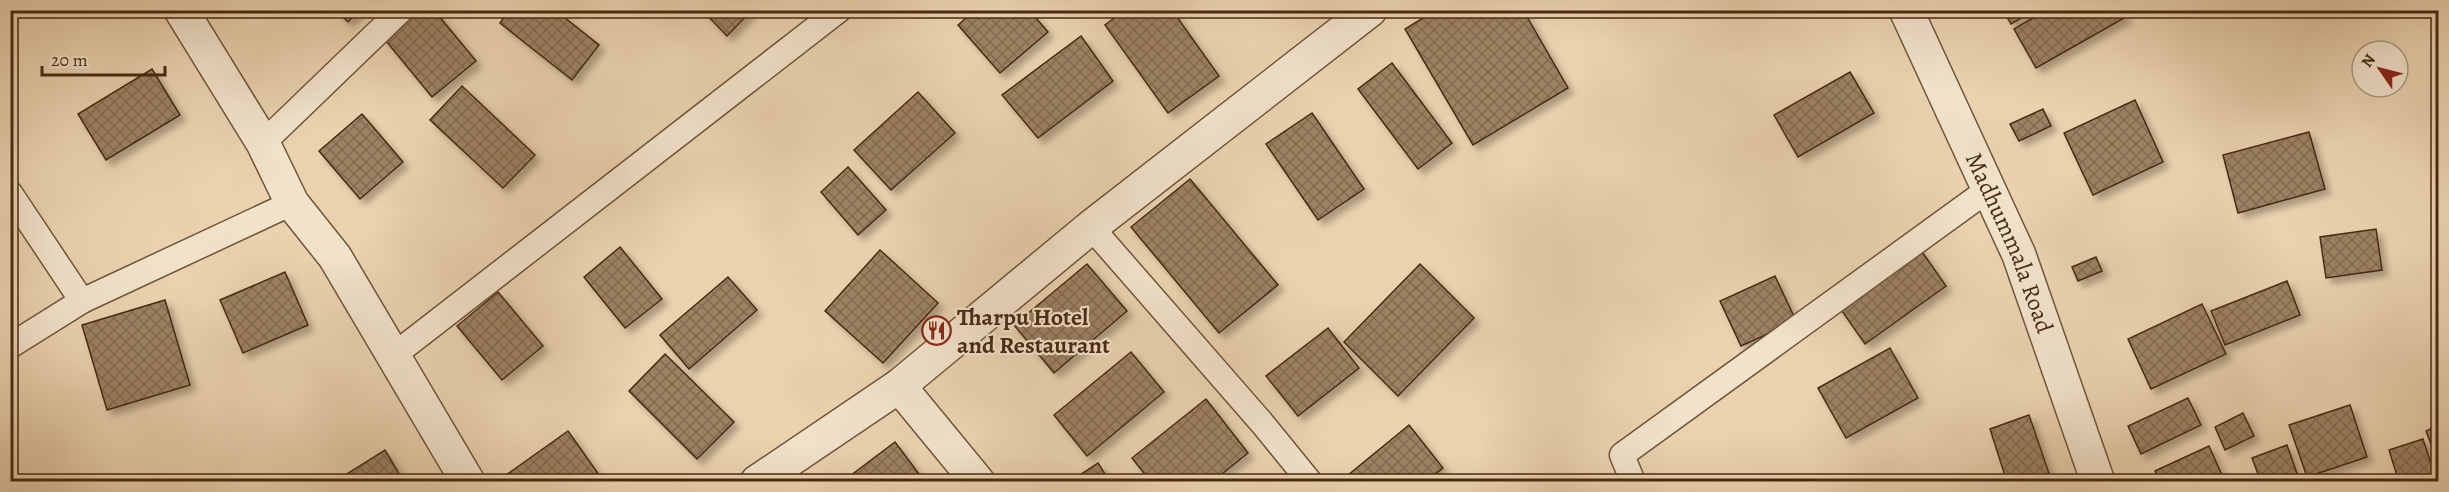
<svg xmlns="http://www.w3.org/2000/svg" width="2449" height="492" viewBox="0 0 2449 492" font-family="Alegreya,serif">
<defs>
<pattern id="building-cross-hatch" width="8" height="8" patternUnits="userSpaceOnUse" patternTransform="scale(1.5)"><rect width="8" height="8" fill="#9c8164"/><path d="M0 0l8 8M0 8l8-8" fill="none" stroke="#816a51"/></pattern>
<filter id="shadow"><feDropShadow dx="5.5" dy="5.5" stdDeviation="3" flood-color="#0004"/></filter>
</defs>
<rect width="100%" height="100%" fill="#ead2af"/>
<filter id="stains"><feTurbulence type="fractalNoise" baseFrequency=".00333" numOctaves="4"/><feColorMatrix values="0 0 0 0 .2 0 0 0 0 .09 0 0 0 0 .02 0 0 0 .5 -.17"/></filter>
<radialGradient id="worn" r=".72"><stop offset=".6" stop-color="#630" stop-opacity="0"/><stop offset="1" stop-color="#630" stop-opacity=".3"/></radialGradient>
<!-- building -->
<g fill="url(#building-cross-hatch)" stroke="#472a12" stroke-width="1.5" filter="url(#shadow)">
<polygon points="336,10 359,10 348,22"/>
<polygon points="413,10 434,10 476,61 432,97 382,36"/>
<polygon points="509,10 555,10 599,45 572,80 500,23"/>
<polygon points="702,10 752,10 727,36"/>
<polygon points="975,10 1029,10 1048,32 1000,73 958,25"/>
<polygon points="1125,10 1172,10 1219,76 1168,113 1105,25"/>
<polygon points="1436,10 1523,10 1568,88 1473,145 1405,29"/>
<polygon points="2003,10 2035,10 2011,24"/>
<polygon points="2046,10 2122,10 2126,17 2036,68 2014,29"/>
<polygon points="1081,36 1113,81 1038,138 1002,95"/>
<polygon points="1392,63 1452,143 1418,169 1358,89"/>
<polygon points="152,69 180,115 106,160 78,114"/>
<polygon points="1850,72 1874,113 1798,157 1774,115"/>
<polygon points="462,86 535,155 503,188 430,120"/>
<polygon points="918,92 955,133 891,190 854,150"/>
<polygon points="2135,100 2163,162 2093,195 2064,133"/>
<polygon points="2043,109 2051,126 2019,141 2010,124"/>
<polygon points="1312,113 1364,189 1318,220 1266,144"/>
<polygon points="362,114 403,162 360,199 319,151"/>
<polygon points="2309,132 2325,189 2238,213 2223,155"/>
<polygon points="848,167 886,210 858,235 821,192"/>
<polygon points="1190,179 1278,285 1219,333 1131,227"/>
<polygon points="2376,229 2382,270 2326,278 2320,237"/>
<polygon points="1918,246 1946,286 1865,344 1837,304"/>
<polygon points="620,247 662,299 625,328 584,277"/>
<polygon points="880,250 938,303 883,363 825,311"/>
<polygon points="2096,257 2102,271 2078,281 2072,267"/>
<polygon points="1087,264 1127,311 1054,373 1014,325"/>
<polygon points="1420,264 1474,318 1398,396 1344,342"/>
<polygon points="285,272 308,325 243,353 220,300"/>
<polygon points="1775,276 1796,321 1741,346 1720,301"/>
<polygon points="728,277 757,310 689,369 660,335"/>
<polygon points="2287,281 2300,315 2225,345 2211,311"/>
<polygon points="498,292 543,346 502,380 457,326"/>
<polygon points="165,300 190,385 107,410 82,325"/>
<polygon points="2202,304 2226,354 2151,389 2128,339"/>
<polygon points="1328,328 1359,368 1298,416 1266,376"/>
<polygon points="1890,348 1918,398 1846,438 1818,388"/>
<polygon points="1131,352 1164,392 1087,456 1054,415"/>
<polygon points="665,354 734,422 697,459 629,391"/>
<polygon points="2188,398 2201,425 2141,454 2128,426"/>
<polygon points="1206,399 1248,453 1212,482 1151,482 1132,458"/>
<polygon points="2350,405 2367,457 2307,477 2289,425"/>
<polygon points="2243,413 2254,436 2225,450 2215,427"/>
<polygon points="2029,415 2052,482 2007,482 1990,429"/>
<polygon points="1409,425 1443,468 1425,482 1351,482 1347,476"/>
<polygon points="2438,425 2438,462 2426,431"/>
<polygon points="568,431 604,482 504,482 502,478"/>
<polygon points="2423,439 2436,479 2428,482 2399,482 2389,450"/>
<polygon points="895,442 925,482 842,482"/>
<polygon points="2287,445 2300,482 2261,482 2252,458"/>
<polygon points="2209,446 2225,482 2159,482 2155,471"/>
<polygon points="385,450 404,482 334,482"/>
<polygon points="1098,463 1110,482 1069,482"/>
</g>
<g fill="none" stroke-linecap="round" stroke-linejoin="round">
<defs>
<g id="service">
<polyline points="263,143 401,10"/>
<polyline points="10,193 82,301 292,203"/>
<polyline points="1091,227 1262,423 1310,482"/>
<polyline points="10,346 82,301"/>
<polyline points="394,355 839,10"/>
<polyline points="1633,482 1622,455 1989,189"/>
</g>
<g id="minor">
<polyline points="181,10 263,143 292,203 335,257 468,482"/>
<polyline points="899,386 978,482"/>
<polyline points="757,482 899,386 1091,227 1370,10"/>
</g>
<g id="tertiary">
<path id="s1" d="M1906,10L2019,255L2098,482"/>
</g>
</defs>
<!-- service casing -->
<use href="#service" stroke="#705439" stroke-width="27"/>
<!-- minor casing -->
<use href="#minor" stroke="#705439" stroke-width="36"/>
<!-- tertiary casing -->
<use href="#tertiary" stroke="#705439" stroke-width="36"/>
<!-- service -->
<use href="#service" stroke="#f1e2cb" stroke-width="24"/>
<!-- minor -->
<use href="#minor" stroke="#f1e2cb" stroke-width="33"/>
<!-- tertiary -->
<use href="#tertiary" stroke="#f1e2cb" stroke-width="33"/>
</g>
<!-- icons -->
<defs>
<symbol id="restaurant-ring" viewBox="-11 -11 22 22"><circle r="9.5" fill="#f1e2cb" stroke="#8f2418" stroke-width="1.5"/><path d="M-5-6h1v4h1v-4h1v4h1v-4h1v5L-1.5 .5V6h-2V.5L-5-1ZM5-6V6H3V1.5H1.5Q1.5-4 5-6Z" fill="#8f2418"/></symbol>
</defs>
<g fill-rule="evenodd">
<use href="#restaurant-ring" x="920" y="314" width="33" height="33"/>
</g>
<g text-anchor="middle" stroke-width="4.5" stroke-linejoin="round" paint-order="stroke">
<!-- street labels -->
<g font-size="24" fill="#472a12" stroke="#f1e2cb">
<text dy="8" stroke="none"><textPath href="#s1" startOffset="255">Madhummala Road</textPath></text>
</g>
<!-- poi labels -->
<g font-size="24" font-weight="bold" fill="#472a12" stroke="#f1e2cb" text-anchor="start">
<text x="957" y="325">Tharpu Hotel<tspan x="957" dy="28">and Restaurant</tspan></text>
</g>
</g>
<!-- margin -->
<rect width="2449" height="492" fill="none" stroke="#ead2af" stroke-width="36"/>
<rect x="12" y="12" width="2425" height="468" fill="none" stroke="#472a12" stroke-width="3"/>
<rect x="18" y="18" width="2413" height="456" fill="none" stroke="#472a12" stroke-width="1.5"/>
<!-- north arrow -->
<g transform="translate(2380 69) rotate(305)"><circle r="28" fill="#f1e2cb" stroke="#ad9881" stroke-width="1.5"/>
<path d="M0-4.5L10 22L0 15L-10 22Z" fill="#8f2418"/>
<text y="-9" font-size="16" font-weight="bold" text-anchor="middle" fill="#472a12">N</text>
</g>
<!-- scale -->
<path d="M42 66v9h123v-9" fill="none" stroke="#472a12" stroke-width="3"/>
<text x="51" y="66" font-size="18" fill="#472a12" stroke="#f1e2cb" stroke-width="4.5" paint-order="stroke">20 m</text>
<rect width="100%" height="100%" filter="url(#stains)"/>
<rect width="100%" height="100%" fill="url(#worn)"/>
</svg>
